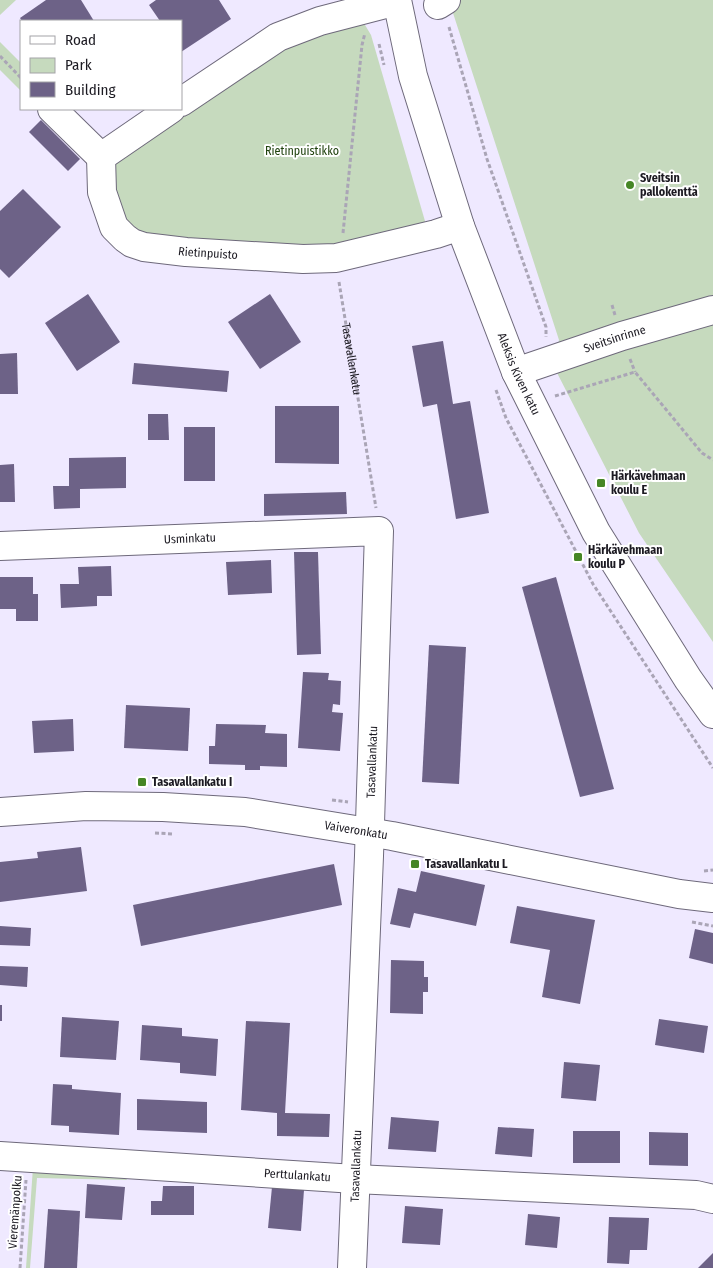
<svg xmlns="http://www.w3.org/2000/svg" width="713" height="1268" viewBox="0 0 713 1268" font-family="'Fira Sans Condensed',sans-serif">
<rect width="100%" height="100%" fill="#efe9ff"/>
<!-- green -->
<g fill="#c6dabe">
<polygon points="0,0 16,0 0,15"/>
<polygon points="445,0 713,0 713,642 639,533 553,365 559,340 453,13"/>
<polygon points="362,20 371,35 427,228 332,251 146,236 128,226 110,178 116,155 285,46"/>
<polygon points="0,42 21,63 21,91 0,70"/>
<polygon points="33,1167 122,1172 127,1180 37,1178 30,1268 26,1268"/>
</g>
<!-- building -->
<g fill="#6d6287">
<polygon points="46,0 81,0 94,21 22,21 20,18"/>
<polygon points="156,0 219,0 231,19 181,52 181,21 160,21 149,5"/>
<polygon points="41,120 80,159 68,171 29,132"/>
<polygon points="23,189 61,227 9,278 0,269 0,211"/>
<polygon points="88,294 120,342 77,371 45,323"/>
<polygon points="270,294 301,342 260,369 228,322"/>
<polygon points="443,341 453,404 470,401 489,513 456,519 437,404 423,407 412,346"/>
<polygon points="17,353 18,394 0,394 0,354"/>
<polygon points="134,363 229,371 227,392 132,384"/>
<polygon points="275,406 339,406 339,464 275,463"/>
<polygon points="148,414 168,414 169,440 148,440"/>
<rect x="184" y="427" width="31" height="54"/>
<polygon points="126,457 126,488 80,489 80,508 54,509 53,486 69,486 69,458"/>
<polygon points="14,464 15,502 0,502 0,465"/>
<polygon points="346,492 347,514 264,516 264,494"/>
<polygon points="294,552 318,552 321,654 297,655"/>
<polygon points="271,560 272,593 228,595 226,562"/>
<polygon points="111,566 112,596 97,596 97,606 61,608 60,584 79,584 78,567"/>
<polygon points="0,577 33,577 33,594 38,594 38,621 16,621 16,609 0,609"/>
<polygon points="556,577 614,789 580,797 522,587"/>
<polygon points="429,645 466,647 459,784 422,782"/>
<polygon points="303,672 329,673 328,680 341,681 340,705 333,704 332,712 343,713 340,751 298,748"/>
<polygon points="126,705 190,708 188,751 124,748"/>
<polygon points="73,719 74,751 34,753 32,721"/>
<polygon points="216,724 266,725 265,733 287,734 287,767 260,766 260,770 245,770 245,765 209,764 209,746 215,746"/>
<polygon points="81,847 87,891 0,902 0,862 38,858 37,852"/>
<polygon points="334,864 342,905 141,946 133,905"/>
<polygon points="421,871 485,885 476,926 414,913 410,928 390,924 398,888 416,892"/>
<polygon points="517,906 595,920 580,1004 542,997 550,950 510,943"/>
<polygon points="0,926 31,928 30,946 0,945"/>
<polygon points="695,929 713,933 713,964 689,958"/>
<polygon points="391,960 424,961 424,977 428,977 428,992 423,992 423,1014 390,1013"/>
<polygon points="0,966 28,967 27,987 0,985"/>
<rect x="0" y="1005" width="2" height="16"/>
<polygon points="62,1017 119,1021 116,1060 60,1057"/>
<polygon points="659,1019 708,1026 704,1053 655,1045"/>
<polygon points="246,1021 290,1023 285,1113 330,1114 329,1137 277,1136 277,1113 241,1110"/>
<polygon points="142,1025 182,1028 182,1036 218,1039 216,1076 180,1073 180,1063 140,1060"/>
<polygon points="564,1062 600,1065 596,1101 561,1098"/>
<polygon points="53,1084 72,1085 72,1089 121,1093 119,1135 69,1132 69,1126 51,1125"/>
<polygon points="137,1099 207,1102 207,1133 137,1130"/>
<polygon points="391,1117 439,1121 436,1152 388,1149"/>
<polygon points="498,1127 534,1129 532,1157 495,1154"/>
<rect x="573" y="1131" width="47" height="32"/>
<polygon points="649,1132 688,1133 688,1166 649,1165"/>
<polygon points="87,1184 125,1187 122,1220 85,1218"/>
<polygon points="163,1186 194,1186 194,1215 151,1215 151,1201 162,1201"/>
<polygon points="272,1187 304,1190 301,1231 268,1228"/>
<polygon points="405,1206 443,1209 440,1245 402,1243"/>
<polygon points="48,1209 80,1211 77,1268 44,1268"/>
<polygon points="528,1214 560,1217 557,1248 525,1245"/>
<polygon points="609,1217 649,1218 647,1250 630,1250 629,1264 607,1263"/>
<polygon points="713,1253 713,1268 698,1268"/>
</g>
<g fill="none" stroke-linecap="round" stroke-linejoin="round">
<defs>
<g id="minor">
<path id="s2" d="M397,0L413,76L460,226L516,372L596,532L688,679L713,714"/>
<polyline points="438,5 446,0"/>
<polyline points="181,102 278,37 320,21 397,1"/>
<polyline points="52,109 101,157"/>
<path id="s3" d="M171,109L101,157L102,192L114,227L125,238L132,243L144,247L186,252L303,259L336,258L436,234L460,226"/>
<path id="s4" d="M516,372L622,336L713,310"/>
<path id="s5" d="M0,546L379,531L369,856L352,1268"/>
<path id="s6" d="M0,1156L355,1179L696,1195L713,1199"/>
</g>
<g id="major">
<path id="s7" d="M0,812L86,806L163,807L245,812L392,836L679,894L713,898"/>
</g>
</defs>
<!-- minor casing -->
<use href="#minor" stroke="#6e697b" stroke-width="30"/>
<!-- major casing -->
<use href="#major" stroke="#6e697b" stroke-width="30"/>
<!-- path -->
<g stroke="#aaa5b6" stroke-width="3" stroke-dasharray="4 2.5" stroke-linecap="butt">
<polyline points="449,27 487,159 546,327 546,337"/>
<polyline points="379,44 384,65"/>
<polyline points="0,56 21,78"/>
<polyline points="343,233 362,45 365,33"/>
<path id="s1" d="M339,282L376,508"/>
<polyline points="612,305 615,315"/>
<polyline points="630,359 635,372"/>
<polyline points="496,390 506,418 593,584 713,768"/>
<polyline points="555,396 635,372 702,453 713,460"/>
<polyline points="332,800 348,802"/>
<polyline points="155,833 174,834"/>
<polyline points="704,871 713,870"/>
<polyline points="692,922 713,926"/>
<polyline points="20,1268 26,1180"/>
</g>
<!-- minor -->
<use href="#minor" stroke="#fff" stroke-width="28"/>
<!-- major -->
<use href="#major" stroke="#fff" stroke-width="28"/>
</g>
<!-- markers -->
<g fill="#468626" stroke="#fff" stroke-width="2">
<circle cx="630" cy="185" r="5"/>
<rect x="596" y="478" width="10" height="10" rx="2.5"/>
<rect x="573" y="552" width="10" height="10" rx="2.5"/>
<rect x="137" y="777" width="10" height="10" rx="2.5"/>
<rect x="410" y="859" width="10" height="10" rx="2.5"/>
</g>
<g text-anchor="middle" stroke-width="4" stroke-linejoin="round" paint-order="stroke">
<!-- park labels -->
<g font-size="12" fill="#1f410d" stroke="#fff">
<text x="302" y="155">Rietinpuistikko</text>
</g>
<!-- poi labels -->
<g font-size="12" font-weight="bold" fill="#1c1a22" stroke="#fff" text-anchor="start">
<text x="640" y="182">Sveitsin<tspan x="640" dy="14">pallokenttä</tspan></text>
<text x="611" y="480">Härkävehmaan<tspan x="611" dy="14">koulu E</tspan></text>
<text x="588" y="554">Härkävehmaan<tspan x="588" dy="14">koulu P</tspan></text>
<text x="152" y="786">Tasavallankatu I</text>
<text x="425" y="868">Tasavallankatu L</text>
</g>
<!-- street labels -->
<g font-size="12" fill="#1c1a22" stroke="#fff">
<text dy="4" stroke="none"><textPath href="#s3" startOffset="258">Rietinpuisto</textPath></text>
<text dy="4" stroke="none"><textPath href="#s4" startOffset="104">Sveitsinrinne</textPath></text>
<text dy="4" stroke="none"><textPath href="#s1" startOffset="78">Tasavallankatu</textPath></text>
<text dy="4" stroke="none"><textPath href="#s2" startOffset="394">Aleksis Kiven katu</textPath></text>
<text dy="4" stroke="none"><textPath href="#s5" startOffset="190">Usminkatu</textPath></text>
<text transform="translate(372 762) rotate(-88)" y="4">Tasavallankatu</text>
<text dy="4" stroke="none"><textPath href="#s7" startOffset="358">Vaiveronkatu</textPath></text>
<text transform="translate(356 1166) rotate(-88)" y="4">Tasavallankatu</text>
<text dy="4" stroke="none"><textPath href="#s6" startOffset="298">Perttulankatu</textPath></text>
<text transform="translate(15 1212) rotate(-86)" y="4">Vieremänpolku</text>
</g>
</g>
<!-- legend -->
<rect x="20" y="20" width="162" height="90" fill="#ffffff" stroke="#a4a3a7"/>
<rect x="30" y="36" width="25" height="8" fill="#ffffff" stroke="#a4a3a7"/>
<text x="65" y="45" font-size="15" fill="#1c1a22">Road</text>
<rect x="30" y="58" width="25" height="15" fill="#c6dabe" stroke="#a4a3a7"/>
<text x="65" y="70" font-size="15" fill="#1c1a22">Park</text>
<rect x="30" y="82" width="25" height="15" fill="#6d6287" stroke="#a4a3a7"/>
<text x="65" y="95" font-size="15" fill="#1c1a22">Building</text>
</svg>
